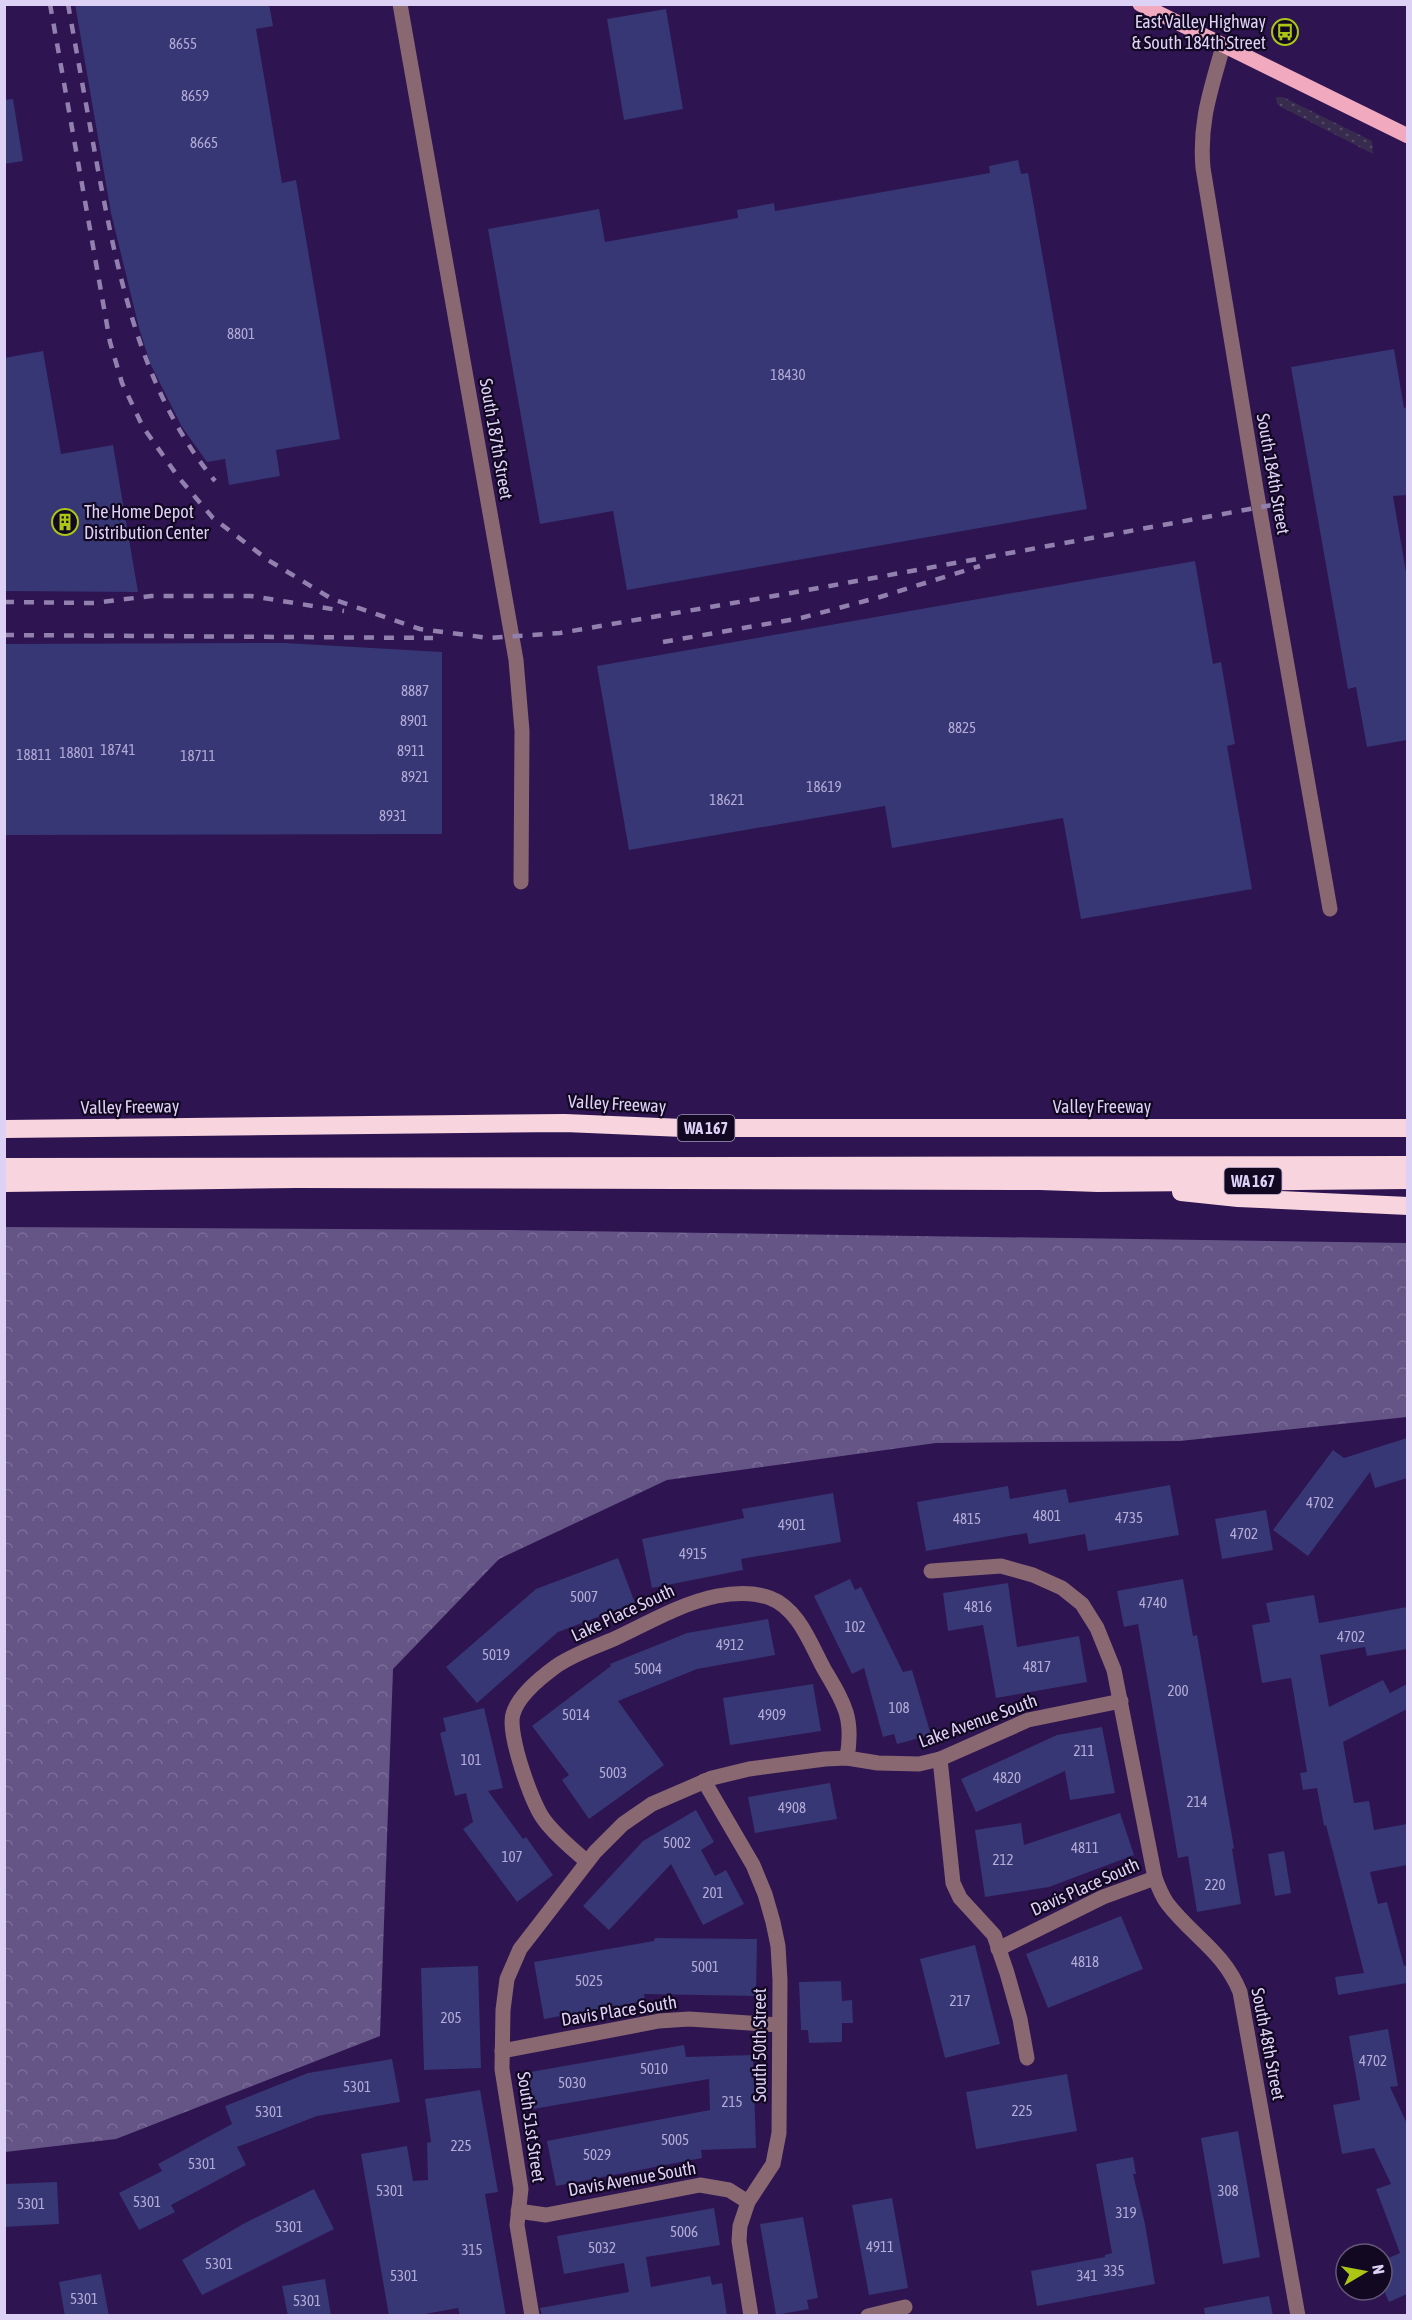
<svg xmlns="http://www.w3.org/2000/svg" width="1412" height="2320" viewBox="0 0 1412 2320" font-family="'Asap Condensed',sans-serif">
<defs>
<pattern id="grass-dots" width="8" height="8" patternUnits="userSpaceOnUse" patternTransform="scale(1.5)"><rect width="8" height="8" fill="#372b4e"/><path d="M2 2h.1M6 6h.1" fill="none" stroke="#544968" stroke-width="1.8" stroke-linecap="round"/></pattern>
<pattern id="forest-crowns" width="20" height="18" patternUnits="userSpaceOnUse" patternTransform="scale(1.5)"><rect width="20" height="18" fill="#655486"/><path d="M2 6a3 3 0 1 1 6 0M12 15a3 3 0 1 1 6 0" fill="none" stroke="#7b6c98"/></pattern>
</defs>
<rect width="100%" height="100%" fill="#2e1450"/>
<!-- grass -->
<polygon fill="url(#grass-dots)" points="1276,97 1283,97 1372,141 1373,154 1281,107 1277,104"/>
<!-- forest -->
<polygon fill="url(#forest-crowns)" points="4,1227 506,1230 1407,1243 1407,1417 1180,1441 936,1443 667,1480 499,1559 393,1669 380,2036 116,2139 5,2152"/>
<!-- building -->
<g fill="#363774">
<polygon points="75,4 269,4 273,26 256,29 282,183 296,180 340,439 276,450 280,476 229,485 225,459 207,462 182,427 150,363 139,328 111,213"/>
<polygon points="666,9 683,109 624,120 607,19"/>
<polygon points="13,99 23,161 4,164 4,100"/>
<polygon points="1018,160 1021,174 1028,173 1087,509 627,590 613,511 540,524 488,229 599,209 605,242 738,218 737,210 774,203 775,211 990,173 989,166"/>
<polygon points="1394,349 1404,408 1407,407 1407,495 1393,496 1407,578 1407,740 1367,747 1356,687 1348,689 1291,367"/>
<polygon points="43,351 61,454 113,445 138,592 4,591 4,358"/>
<polygon points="1195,561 1213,664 1221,662 1235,744 1227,746 1252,889 1081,919 1063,818 892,848 885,806 629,850 597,666"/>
<polygon points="285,643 442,652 442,834 4,835 4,644"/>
<polygon points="1407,1438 1407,1478 1375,1488 1370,1472 1308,1556 1273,1530 1333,1450 1344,1458"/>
<polygon points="1170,1485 1179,1535 1088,1551 1085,1534 1029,1544 1027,1533 926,1551 917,1502 1008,1486 1010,1499 1066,1489 1069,1503"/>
<polygon points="833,1493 841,1542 741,1559 743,1570 652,1588 642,1539 744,1518 742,1509"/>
<polygon points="1266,1510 1273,1550 1222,1559 1215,1519"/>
<polygon points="618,1558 635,1603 558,1632 477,1703 446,1667 536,1589"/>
<polygon points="850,1579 855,1590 861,1587 903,1672 912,1670 931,1735 897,1744 894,1734 883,1737 864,1668 852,1674 814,1596"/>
<polygon points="1183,1579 1193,1636 1197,1635 1234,1848 1232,1849 1241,1904 1197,1912 1188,1856 1178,1858 1138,1624 1124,1627 1117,1591"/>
<polygon points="1008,1583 1017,1647 1079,1636 1087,1682 996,1698 983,1625 948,1631 943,1593"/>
<polygon points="1314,1595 1319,1623 1407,1607 1407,1649 1367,1656 1365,1647 1320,1655 1329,1707 1383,1680 1390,1693 1407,1684 1407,1709 1343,1742 1354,1803 1369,1801 1374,1830 1407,1824 1407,1865 1370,1872 1378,1904 1387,1902 1404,1966 1407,1965 1407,1983 1338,1995 1335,1977 1364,1973 1326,1825 1324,1826 1317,1788 1303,1790 1300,1773 1307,1772 1291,1678 1262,1683 1252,1625 1270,1622 1266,1603"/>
<polygon points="768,1619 775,1655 697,1669 618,1701 664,1765 589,1819 562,1780 569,1775 532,1726 611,1666 610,1664 687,1633"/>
<polygon points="813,1684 821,1731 730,1745 723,1698"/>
<polygon points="484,1708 503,1788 488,1791 523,1839 526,1837 553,1875 517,1902 463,1829 473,1822 466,1793 455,1796 440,1733 446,1731 443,1718"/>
<polygon points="1102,1727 1115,1793 1070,1800 1065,1771 976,1812 961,1779 1057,1735"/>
<polygon points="830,1783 837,1819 755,1833 748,1797"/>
<polygon points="696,1810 714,1842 701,1850 715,1876 726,1870 744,1904 703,1925 671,1864 609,1930 583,1906 643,1841"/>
<polygon points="1120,1813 1134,1855 1049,1887 985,1897 975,1830 1021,1823 1024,1845"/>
<polygon points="1284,1851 1291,1893 1275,1896 1268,1854"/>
<polygon points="1121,1916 1143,1969 1048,2008 1026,1954"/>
<polygon points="655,1938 757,1939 756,1996 644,1994 645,2001 544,2019 534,1962 654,1941"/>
<polygon points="975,1945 1000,2044 945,2058 920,1959"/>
<polygon points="478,1966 481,2068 424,2070 421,1968"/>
<polygon points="841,1981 842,2001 852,2000 853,2023 842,2023 842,2042 809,2043 808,2030 801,2030 799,1982"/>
<polygon points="1388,2029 1398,2086 1390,2087 1407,2124 1407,2294 1389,2302 1382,2286 1382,2261 1400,2253 1376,2189 1391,2184 1374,2148 1342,2154 1333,2105 1360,2100 1349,2036"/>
<polygon points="684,2045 686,2057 753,2055 756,2148 701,2150 702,2158 556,2186 547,2141 710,2110 709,2079 533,2109 529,2081 531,2081 530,2072"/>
<polygon points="392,2059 400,2102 317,2116 237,2147 246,2165 171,2205 175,2212 139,2230 119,2193 162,2171 158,2164 232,2124 225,2106 308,2073"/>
<polygon points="1067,2074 1077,2131 976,2149 966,2092"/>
<polygon points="480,2090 498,2192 485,2194 506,2316 460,2316 458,2308 414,2316 389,2316 361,2154 407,2146 413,2181 428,2180 427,2143 431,2142 425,2099"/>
<polygon points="1238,2131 1260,2257 1223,2264 1201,2138"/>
<polygon points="1133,2157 1136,2174 1133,2174 1145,2224 1155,2284 1037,2306 1031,2271 1105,2257 1105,2255 1112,2253 1096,2164"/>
<polygon points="57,2182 59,2224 4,2227 4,2184"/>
<polygon points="314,2189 334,2229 202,2295 182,2260 243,2224"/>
<polygon points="892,2198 908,2288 869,2295 852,2205"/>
<polygon points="714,2208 720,2245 646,2257 651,2287 710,2276 712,2285 722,2283 727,2316 542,2316 540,2308 629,2292 624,2263 564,2274 557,2236"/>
<polygon points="803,2217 818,2298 807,2300 809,2309 776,2315 760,2224"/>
<polygon points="101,2274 109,2316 65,2316 59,2282"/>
<polygon points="325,2279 331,2316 288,2316 282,2286"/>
<polygon points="1269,2296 1273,2316 1205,2316 1204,2308"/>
</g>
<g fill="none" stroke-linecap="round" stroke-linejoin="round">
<!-- minor -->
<g stroke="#8a6872" stroke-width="15">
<polyline points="400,4 516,660 522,731 521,882"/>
<path d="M1223,46C1211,90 1199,121 1203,168L1256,489L1330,909"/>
<path d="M931,1571L1001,1566L1033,1575L1062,1588L1082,1604L1097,1628L1114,1670L1155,1878C1158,1886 1162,1896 1167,1903C1192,1936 1224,1952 1240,1992L1298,2316"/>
<polyline points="940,1759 953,1883 960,1898 994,1935 1007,1973 1020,2019 1027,2058"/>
<polyline points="704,1781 753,1865 765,1894 773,1922 778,1946 780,1980 779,2133 773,2164 748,2202 740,2226 739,2241 751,2316"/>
<path d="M587,1862C573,1849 557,1837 545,1821C532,1805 507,1733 513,1714C518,1696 540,1678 555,1667C573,1654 596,1647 616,1638C648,1623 682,1603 717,1596C733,1593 754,1592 770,1598C798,1608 811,1645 824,1669C844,1703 854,1717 847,1758"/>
<polyline points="998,1949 1103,1897 1155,1878"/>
<polyline points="502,2051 659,2021 689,2019 779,2025"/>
<polyline points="518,2211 546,2215 700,2185 729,2190 748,2202"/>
<polyline points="532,2316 517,2225 521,2189 502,2069 503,2010 507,1979 520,1949 595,1852 623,1824 652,1804 712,1778 749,1769 825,1759 847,1758 878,1763 919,1764 940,1759 1028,1720 1121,1701"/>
<polyline points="868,2316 905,2307"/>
</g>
<!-- major -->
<polyline stroke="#f0a9be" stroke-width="15" points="1140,4 1408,136"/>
<!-- highway -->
<g stroke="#f8d4de" stroke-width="18">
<polyline points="4,1129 565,1123 683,1128 1408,1128"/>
<polyline points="4,1167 1408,1165"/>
<polyline points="4,1183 296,1179 1040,1181 1098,1183 1408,1180"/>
<polyline points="1181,1192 1238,1198 1408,1206"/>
</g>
<!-- rail -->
<g stroke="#9280af" stroke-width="4.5" stroke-dasharray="10 10" stroke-linecap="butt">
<polyline points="50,4 110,342 122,383 143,427 179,478 213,518 268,560 332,599 420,629 489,638 560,633 791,593 1272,505"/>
<path d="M68,4C78,60 88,115 98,170C119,280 142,392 215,481"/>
<polyline points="4,602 94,603 151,596 251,596 344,611"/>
<polyline points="4,635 433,638"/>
<polyline points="663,642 801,618 880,597 980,566"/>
</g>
</g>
<!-- icons -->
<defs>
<symbol id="bus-ring" viewBox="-11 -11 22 22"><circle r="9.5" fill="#120822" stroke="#abc615" stroke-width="1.5"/><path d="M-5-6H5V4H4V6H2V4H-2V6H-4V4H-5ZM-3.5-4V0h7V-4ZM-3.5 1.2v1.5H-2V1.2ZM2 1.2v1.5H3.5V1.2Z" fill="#abc615"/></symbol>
<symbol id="building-ring" viewBox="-11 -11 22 22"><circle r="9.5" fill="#120822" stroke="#abc615" stroke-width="1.5"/><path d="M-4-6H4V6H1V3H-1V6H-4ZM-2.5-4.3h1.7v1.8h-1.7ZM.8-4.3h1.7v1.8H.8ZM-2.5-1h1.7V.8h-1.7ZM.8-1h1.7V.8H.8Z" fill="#abc615"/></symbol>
</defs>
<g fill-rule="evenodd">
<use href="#bus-ring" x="1270" y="17" width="30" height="30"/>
<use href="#building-ring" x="50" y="507" width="30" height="30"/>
</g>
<g text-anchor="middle" stroke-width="4.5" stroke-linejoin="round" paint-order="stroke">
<!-- number labels -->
<g font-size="15" fill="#b3aad6">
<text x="183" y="49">8655</text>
<text x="195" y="101">8659</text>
<text x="204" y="148">8665</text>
<text x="241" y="339">8801</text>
<text x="788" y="380">18430</text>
<text x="415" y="696">8887</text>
<text x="414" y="726">8901</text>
<text x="962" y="733">8825</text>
<text x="118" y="755">18741</text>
<text x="411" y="756">8911</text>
<text x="77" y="758">18801</text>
<text x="34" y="760">18811</text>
<text x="198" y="761">18711</text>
<text x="415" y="782">8921</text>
<text x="824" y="792">18619</text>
<text x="727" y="805">18621</text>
<text x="393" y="821">8931</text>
<text x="1320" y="1508">4702</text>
<text x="1047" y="1521">4801</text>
<text x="1129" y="1523">4735</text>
<text x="967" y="1524">4815</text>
<text x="792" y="1530">4901</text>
<text x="1244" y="1539">4702</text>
<text x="693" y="1559">4915</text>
<text x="584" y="1602">5007</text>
<text x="1153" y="1608">4740</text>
<text x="978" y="1612">4816</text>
<text x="855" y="1632">102</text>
<text x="1351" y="1642">4702</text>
<text x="730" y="1650">4912</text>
<text x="496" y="1660">5019</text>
<text x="1037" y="1672">4817</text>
<text x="648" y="1674">5004</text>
<text x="1178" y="1696">200</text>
<text x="899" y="1713">108</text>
<text x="576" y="1720">5014</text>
<text x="772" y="1720">4909</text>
<text x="1084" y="1756">211</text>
<text x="471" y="1765">101</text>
<text x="613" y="1778">5003</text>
<text x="1007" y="1783">4820</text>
<text x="1197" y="1807">214</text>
<text x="792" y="1813">4908</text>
<text x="677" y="1848">5002</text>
<text x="1085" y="1853">4811</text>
<text x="512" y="1862">107</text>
<text x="1003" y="1865">212</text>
<text x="1215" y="1890">220</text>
<text x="713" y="1898">201</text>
<text x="1085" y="1967">4818</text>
<text x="705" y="1972">5001</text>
<text x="589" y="1986">5025</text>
<text x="960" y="2006">217</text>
<text x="451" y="2023">205</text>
<text x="1373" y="2066">4702</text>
<text x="654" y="2074">5010</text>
<text x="572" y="2088">5030</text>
<text x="357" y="2092">5301</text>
<text x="732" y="2107">215</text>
<text x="1022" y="2116">225</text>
<text x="269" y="2117">5301</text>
<text x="675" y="2145">5005</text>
<text x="461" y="2151">225</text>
<text x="597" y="2160">5029</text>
<text x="202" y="2169">5301</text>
<text x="390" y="2196">5301</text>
<text x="1228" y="2196">308</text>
<text x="147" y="2207">5301</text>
<text x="31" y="2209">5301</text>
<text x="1126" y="2218">319</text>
<text x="289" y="2232">5301</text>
<text x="684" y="2237">5006</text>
<text x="880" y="2252">4911</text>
<text x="602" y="2253">5032</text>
<text x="472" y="2255">315</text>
<text x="219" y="2269">5301</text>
<text x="1114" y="2276">335</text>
<text x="404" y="2281">5301</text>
<text x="1087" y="2281">341</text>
<text x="84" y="2304">5301</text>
<text x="307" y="2306">5301</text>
</g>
<!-- shield labels -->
<g fill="#120822" stroke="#a095b6" stroke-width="1.5">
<rect x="677.5" y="1115" width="57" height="26" rx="4.5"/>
<rect x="1224.5" y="1168" width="57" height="26" rx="4.5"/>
</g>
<g font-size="16" font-weight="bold" fill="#ddd1f6">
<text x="706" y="1134">WA 167</text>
<text x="1253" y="1187">WA 167</text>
</g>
<!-- poi labels -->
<g font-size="18" fill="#ddd1f6" stroke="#120822" text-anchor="end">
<text x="1266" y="28">East Valley Highway<tspan x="1266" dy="21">&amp; South 184th Street</tspan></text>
<text x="84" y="518" text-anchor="start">The Home Depot<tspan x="84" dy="21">Distribution Center</tspan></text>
</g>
<!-- street labels -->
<g font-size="18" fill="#ddd1f6" stroke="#120822">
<text transform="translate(496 439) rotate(80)" y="6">South 187th Street</text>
<text transform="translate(1273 474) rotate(80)" y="6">South 184th Street</text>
<text transform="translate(617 1104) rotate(3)" y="6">Valley Freeway</text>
<text transform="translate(130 1107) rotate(-1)" y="6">Valley Freeway</text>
<text x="1102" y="1113">Valley Freeway</text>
<text transform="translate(623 1613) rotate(-25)" y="6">Lake Place South</text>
<text transform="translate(978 1721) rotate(-20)" y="6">Lake Avenue South</text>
<text transform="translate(1085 1887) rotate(-24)" y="6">Davis Place South</text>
<text transform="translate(619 2011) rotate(-9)" y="6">Davis Place South</text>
<text transform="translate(1268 2044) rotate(79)" y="6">South 48th Street</text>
<text transform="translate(760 2045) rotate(-90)" y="6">South 50th Street</text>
<text transform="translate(531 2127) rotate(82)" y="6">South 51st Street</text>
<text transform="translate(632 2179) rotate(-10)" y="6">Davis Avenue South</text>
</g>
</g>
<!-- border -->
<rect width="1412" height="2320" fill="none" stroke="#ddd1f6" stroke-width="12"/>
<!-- north arrow -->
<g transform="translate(1364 2272) rotate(80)"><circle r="28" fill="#120822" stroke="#635877" stroke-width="1.5"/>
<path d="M0-4.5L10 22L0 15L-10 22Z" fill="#abc615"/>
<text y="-9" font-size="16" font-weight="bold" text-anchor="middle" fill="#ddd1f6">N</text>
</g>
</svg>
